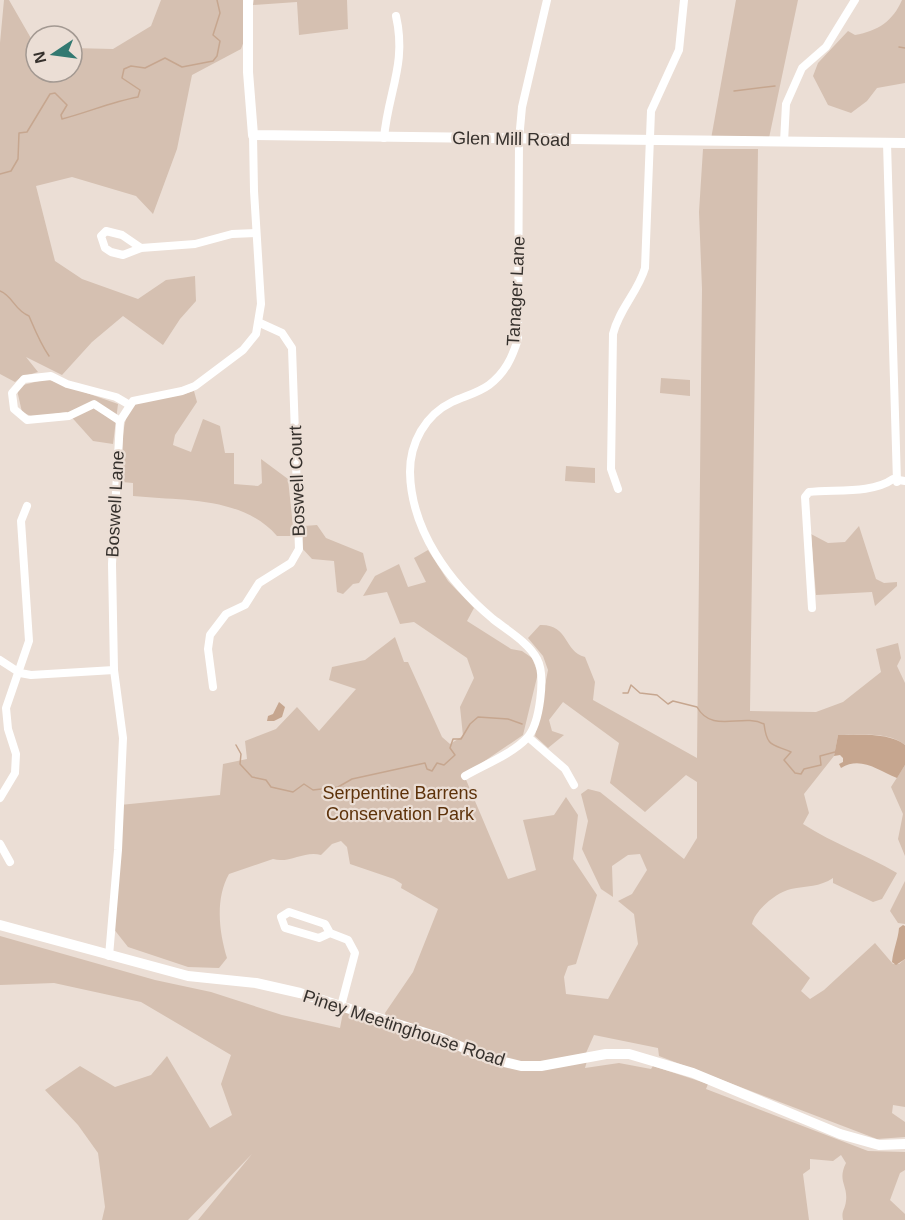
<svg xmlns="http://www.w3.org/2000/svg" width="905" height="1220" viewBox="0 0 905 1220" font-family="Helvetica,sans-serif">
<rect width="100%" height="100%" fill="#ebded5"/>
<!-- green -->
<g fill="#d5c0b1">
<polygon points="4,0 9,0 36,47 36,72 72,72 72,48 113,49 151,26 161,0 248,0 248,30 241,49 192,75 177,149 153,214 136,196 72,177 36,186 55,261 82,279 138,299 166,280 195,276 196,301 180,319 163,345 123,316 92,342 62,375 26,357 38,372 21,377 15,382 0,374 0,43"/>
<polygon points="254,0 347,0 348,29 299,35 297,2 253,5"/>
<polygon points="736,0 798,0 769,138 711,139"/>
<path d="M902,0H905V83L877,88L867,101L851,113L828,105L813,76L818,63L848,31L855,35C878,31 893,21 902,0Z"/>
<path d="M703,149H758L750,711L816,712L843,702L881,672L876,649L898,643L901,658L897,666L905,683V745C889,731 858,735 838,735L834,756L804,794L809,813L803,824C834,844 865,854 897,873L882,899L873,902L833,883V878C820,887 806,886 791,889C777,892 755,910 752,924L810,978L801,991L810,999L824,990L875,943L893,964H899L905,959V1107L893,1105L892,1113L905,1122V1137L877,1139L659,1056L658,1048L594,1035L582,1062L587,1061L585,1068L619,1063L651,1069L653,1066L708,1084L706,1089L868,1151L905,1152V1170L900,1173L890,1200L905,1214V1220H843C841,1211 845,1210 846,1201C848,1185 837,1181 846,1163L841,1155L833,1161L810,1159V1169L803,1174L809,1220H198L252,1154L188,1220H102L105,1207L98,1153L78,1125L45,1090L80,1066L115,1087L151,1075L167,1056L210,1128L232,1115L221,1084L231,1055L141,1002L54,983L0,985V936L155,980L211,992L282,1015L340,1028L344,1007L388,1023L385,1013L413,972L438,909L401,888L402,884L394,879L350,864L347,847L341,841L332,844L321,855C305,850 289,864 273,859L229,874C215,899 219,932 227,958L219,968L188,967L128,947L113,928L120,805L220,795L223,764L247,759L245,741L276,729L297,707L319,731L356,689L329,680L332,667L365,660L395,637L404,662H408L442,737L450,744L463,736L460,707L474,678L467,658L414,622L400,624L387,592L363,596L375,576L399,564L408,587L426,582L414,558L428,550L448,581L474,608L467,621L511,649L522,651L532,658L538,673L523,735L464,775L508,879L536,870L523,820L554,815L566,797L578,815L573,859L597,895L576,964L568,966L564,977L566,994L608,999L638,944L634,914L618,901L632,894L647,870L640,854L628,855L612,866L613,897L601,889L582,849L588,821L581,794L588,789L600,792L684,859L697,838V782L686,775L645,812L610,783L619,743L563,702L549,720L552,731L564,735L548,748L535,736L548,670L543,656L528,638L540,625C569,624 563,651 585,657L595,682L593,700L697,758L702,289L699,212Z"/>
<polygon points="661,378 690,380 690,396 660,393"/>
<polygon points="47,379 118,404 113,444 93,441 67,412 33,417 22,412 17,390 23,385"/>
<path d="M194,391L197,402L175,435L173,445L191,452L203,419L220,426L225,453H234V484L258,486L262,483L261,459L288,479L294,536H277C242,496 182,501 133,496V483L122,482C123,463 118,410 138,403C156,396 176,397 194,391Z"/>
<polygon points="566,466 595,468 595,483 565,481"/>
<polygon points="317,525 326,538 363,553 367,570 359,583 353,584 343,594 337,592 334,561 312,559 301,547 304,526"/>
<polygon points="859,526 876,579 884,583 897,582 897,586 875,606 872,592 816,595 811,534 828,543 845,542"/>
<polygon points="905,765 905,856 898,839 903,814 891,787"/>
<polygon points="905,881 905,924 898,923 890,911"/>
</g>
<!-- water -->
<g fill="#c6a68f">
<polygon points="279,702 285,707 282,717 274,721 267,721 268,716 273,714"/>
<path d="M838,735C857,735 890,732 905,745V765L897,778C877,770 861,756 841,768L839,764L843,762V758L840,755L834,756Z"/>
<path d="M903,925L905,926V959L896,965L892,962C893,950 898,940 899,928Z"/>
</g>
<g fill="none" stroke-linecap="round" stroke-linejoin="round">
<!-- stream -->
<g stroke="#c6a68f" stroke-width="1.5">
<polyline points="899,47 905,48"/>
<polyline points="734,91 775,86"/>
<path d="M0,174L11,171L18,159L19,133L27,132L50,94L55,93L67,105L61,115L62,119C89,112 111,102 138,97L140,90L122,78L124,69L131,66L145,68L165,58L182,67L213,61L217,56L220,41L213,35L220,13L217,0"/>
<path d="M0,291C13,296 14,310 29,316C35,330 40,343 49,356"/>
<path d="M623,693H628L631,685L640,693L657,695L668,704L673,701L697,707C712,734 742,713 764,724C767,748 773,744 791,752L784,760L795,773L801,774L804,769L821,765L820,756L835,752"/>
<polyline points="236,745 241,754 240,764 252,777 266,780 271,787 293,792 304,784 313,790 338,787 352,779 425,763 427,769 432,771 437,763 444,765 455,755 450,748 453,739 461,739 470,724 478,717 508,719 522,724"/>
</g>
<!-- minor -->
<g stroke="#fff" stroke-width="8">
<path d="M384,138C388,92 407,64 396,16"/>
<polyline points="784,142 786,104 802,68 826,47 855,0"/>
<polyline points="887,143 897,482"/>
<polyline points="141,248 122,235 106,231 101,236 105,248 111,252 123,255 141,248 195,244 232,234 256,233"/>
<polyline points="120,421 94,404 69,416 27,420 14,409 12,393 24,379 51,376 67,384 116,397 128,404"/>
<path d="M618,489L611,469L613,334C619,309 638,292 645,268L651,111L679,50L684,0"/>
<path d="M812,608L805,497L809,492C834,489 872,494 893,479L905,481"/>
<polyline points="0,660 20,673 31,675 114,670"/>
<polyline points="213,687 208,649 210,635 226,614 245,605 259,583 291,563 299,549 292,348 282,333 260,323"/>
<polyline points="528,737 565,769 574,785"/>
<path d="M465,776C484,765 512,754 527,738C540,724 546,675 537,659C529,643 507,630 493,619C450,583 411,531 410,472C410,443 425,415 452,402C465,396 478,393 489,385C505,373 512,358 518,339L519,140L522,107L547,0"/>
<polyline points="0,798 15,773 16,754 8,729 6,708 29,641 21,521 27,506"/>
<polyline points="0,844 10,862"/>
<polyline points="330,933 319,938 285,928 281,917 289,912 325,924 330,933 348,940 355,953 341,1006"/>
<polyline points="109,956 118,850 123,738 114,670 112,564 120,421 133,401 182,391 195,386 243,350 256,334 261,304 254,191 253,135"/>
</g>
<!-- major -->
<g stroke="#fff" stroke-width="10">
<polyline points="248,0 248,72 253,135 905,143"/>
<polyline points="0,925 188,976 256,983 300,993 441,1038 487,1058 521,1066 541,1066 606,1054 629,1054 693,1073 840,1134 879,1145 905,1144"/>
</g>
</g>
<g text-anchor="middle" stroke-width="4.5" stroke-linejoin="round" paint-order="stroke">
<!-- street labels -->
<g font-size="18" fill="#36312d" stroke="#ebded5">
<text transform="translate(511 139) rotate(1)" y="6">Glen Mill Road</text>
<text transform="translate(516 291) rotate(-87)" y="6">Tanager Lane</text>
<text transform="translate(297 481) rotate(-92)" y="6">Boswell Court</text>
<text transform="translate(115 504) rotate(-87)" y="6">Boswell Lane</text>
<text transform="translate(404 1028) rotate(18)" y="6">Piney Meetinghouse Road</text>
</g>
<!-- park labels -->
<g font-size="18" fill="#5d320a" stroke="#ebded5">
<text x="400" y="799">Serpentine Barrens<tspan x="400" dy="21">Conservation Park</tspan></text>
</g>
</g>
<!-- north arrow -->
<g transform="translate(54 54) rotate(257)"><circle r="28" fill="#ebded5" stroke="#a39992" stroke-width="1.5"/>
<path d="M0-4.5L10 22L0 15L-10 22Z" fill="#327971"/>
<text y="-9" font-size="16" font-weight="bold" text-anchor="middle" fill="#36312d">N</text>
</g>
</svg>
